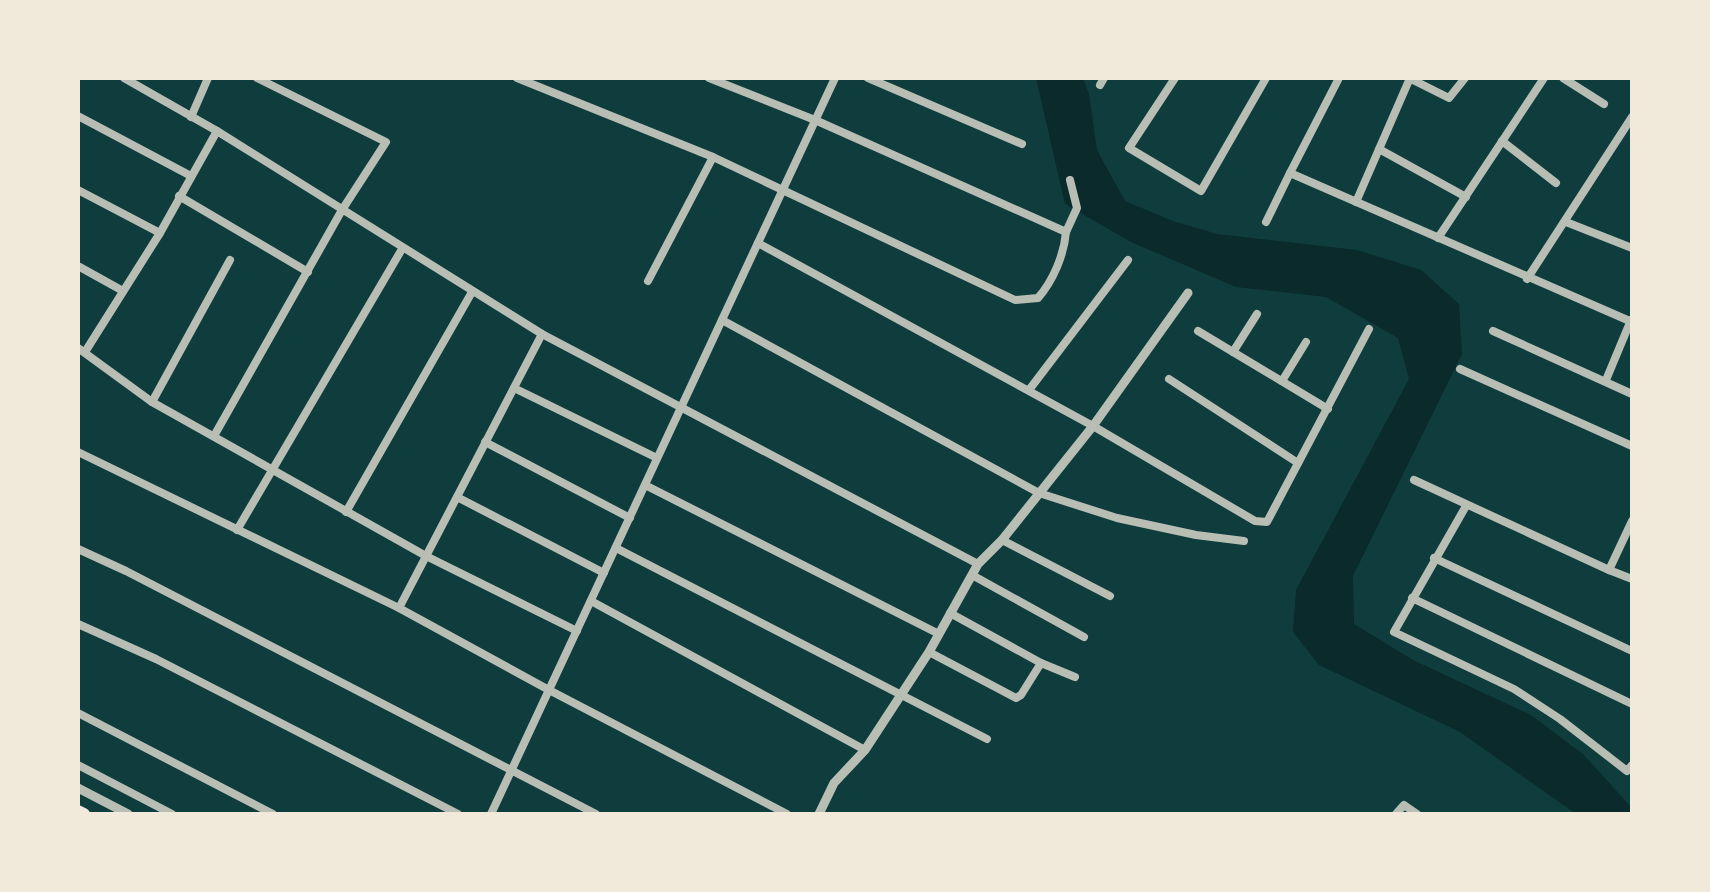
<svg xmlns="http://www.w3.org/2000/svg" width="1710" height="892" viewBox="0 0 1710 892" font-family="Cabin,sans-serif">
<rect width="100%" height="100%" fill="#0f3d3e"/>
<!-- water -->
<polygon fill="#0a2a2b" points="1036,78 1083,78 1089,94 1097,150 1125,201 1173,221 1217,234 1357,250 1421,270 1459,304 1462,354 1353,576 1354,624 1413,660 1531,715 1584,755 1632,808 1632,814 1576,814 1460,732 1319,665 1293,632 1296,590 1409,379 1398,338 1326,297 1236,287 1131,242 1065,204"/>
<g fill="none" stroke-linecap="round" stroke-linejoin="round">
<!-- minor -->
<g stroke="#b8beb3" stroke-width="8">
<polyline points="124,78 217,131 542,334 978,564"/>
<path d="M517,78L713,157L1015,300L1038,298C1053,281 1064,255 1066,232L815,120L709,78"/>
<polyline points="868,78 1022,144"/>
<polyline points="1175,78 1129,148 1201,191 1266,78"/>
<polyline points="1339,78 1290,173 1632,322"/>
<polyline points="1409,78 1449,98 1465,78"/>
<polyline points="1563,78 1604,104"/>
<polyline points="1100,85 1104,78"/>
<polyline points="78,116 191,176"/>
<polyline points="191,117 208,78"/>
<polyline points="1502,141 1556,183"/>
<polyline points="1379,149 1466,197"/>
<polyline points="78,190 160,233"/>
<polyline points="179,196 308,272"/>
<polyline points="1356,202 1410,78"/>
<polyline points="1266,222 1290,173"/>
<polyline points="1566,222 1632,248"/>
<polyline points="1066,232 1077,208 1070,180"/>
<polyline points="1438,238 1544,78"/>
<polyline points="758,243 1093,426 1255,521 1267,522 1369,329"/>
<polyline points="78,266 123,291"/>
<polyline points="1527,279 1632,117"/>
<polyline points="648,281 713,157"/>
<polyline points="722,320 1039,493 1117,518 1196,535 1244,541"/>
<polyline points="1198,331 1328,409"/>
<polyline points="1493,331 1632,394"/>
<polyline points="78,348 152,402 426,556 577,631"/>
<polyline points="85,352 160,233 217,131"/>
<polyline points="1233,352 1257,314"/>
<polyline points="1460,369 1632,446"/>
<polyline points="1169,379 1298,463"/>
<polyline points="1606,380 1631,320"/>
<polyline points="1282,381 1306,342"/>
<polyline points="514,388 657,458"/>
<polyline points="1029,390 1128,260"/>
<polyline points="152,402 230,260"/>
<polyline points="214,436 342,210 386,142 257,78"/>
<polyline points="485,442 630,518"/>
<polyline points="78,452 399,608 549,690 787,814"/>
<polyline points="1414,480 1609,570"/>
<polyline points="645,485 939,634"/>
<polyline points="457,497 604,573"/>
<polyline points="1466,506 1394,632 1514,689 1560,719 1627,771 1632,765"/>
<polyline points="346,512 472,292"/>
<polyline points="1632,521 1609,570 1632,579"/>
<polyline points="237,530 402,249"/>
<polyline points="1002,540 1110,596"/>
<polyline points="616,548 987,739"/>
<polyline points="78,549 126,571 596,814"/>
<polyline points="1434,558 1632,651"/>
<polyline points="972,575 1084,637"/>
<polyline points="1412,598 1632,704"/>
<polyline points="591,601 865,750"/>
<polyline points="399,608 542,334"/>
<polyline points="950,613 1041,663"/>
<polyline points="78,624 156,659 458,814"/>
<polyline points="929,652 1016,698 1021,695 1041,663 1075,677"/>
<polyline points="78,713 273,814"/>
<polyline points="78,765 172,814"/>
<polyline points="491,814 835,78"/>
<polyline points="1396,814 1404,805 1417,814"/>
</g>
<!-- tertiary -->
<g stroke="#b8beb3" stroke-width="9">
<polyline points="78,788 128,814"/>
<polyline points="819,814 834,783 865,750 929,652 978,564 1002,540 1093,426 1188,293"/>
</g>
<!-- trunk -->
<polyline stroke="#f1e9da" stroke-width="12" points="78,811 84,814"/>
</g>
<!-- border -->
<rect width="1710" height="892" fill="none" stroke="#f1e9da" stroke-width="160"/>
</svg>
